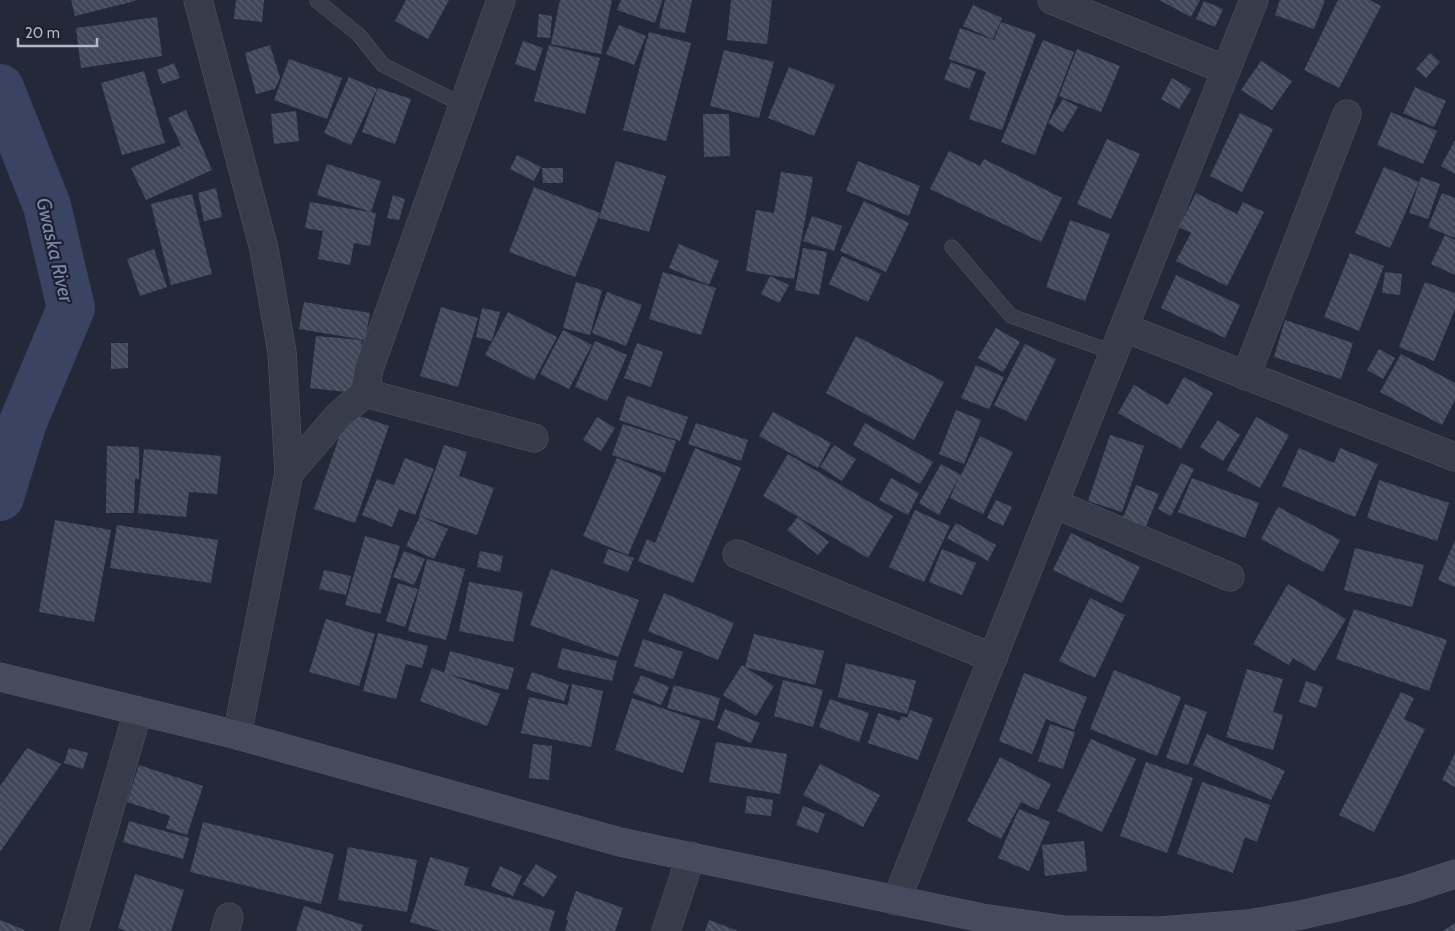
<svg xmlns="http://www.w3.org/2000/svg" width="1455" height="931" viewBox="0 0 1455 931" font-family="Cabin,sans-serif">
<defs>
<pattern id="building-back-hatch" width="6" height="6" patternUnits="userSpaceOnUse" patternTransform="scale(1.25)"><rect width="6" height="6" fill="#404759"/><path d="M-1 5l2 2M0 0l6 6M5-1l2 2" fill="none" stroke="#595f6f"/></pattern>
</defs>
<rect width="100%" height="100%" fill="#24293a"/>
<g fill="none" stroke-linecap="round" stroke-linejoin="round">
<!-- river -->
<polyline stroke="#3a4462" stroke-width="48" points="0,88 47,206 71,308 23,422 0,497"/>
</g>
<!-- building -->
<g fill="url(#building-back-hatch)">
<polygon points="71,0 135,0 135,1 75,16"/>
<polygon points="236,0 264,0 262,22 234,19"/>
<polygon points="406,0 449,0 428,39 395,21"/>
<polygon points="560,0 612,0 601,54 551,44"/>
<polygon points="621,0 660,0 662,1 655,23 617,10"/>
<polygon points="665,0 692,0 685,33 659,28"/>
<polygon points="731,0 772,0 767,44 727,40"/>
<polygon points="1159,0 1200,0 1191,17"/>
<polygon points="1280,0 1325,0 1314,29 1275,15"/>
<polygon points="1338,0 1370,0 1381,6 1339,88 1304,70"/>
<polygon points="1204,1 1223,9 1215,27 1196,19"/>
<polygon points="973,5 1002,18 993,39 963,26"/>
<polygon points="539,14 552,16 550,38 537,37"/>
<polygon points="157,17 162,56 81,68 76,28"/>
<polygon points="1001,22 1036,34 1002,130 969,119 986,72 949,59 960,28 994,40"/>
<polygon points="619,25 646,36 634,65 606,54"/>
<polygon points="649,32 691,43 666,141 623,130"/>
<polygon points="1043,40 1074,52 1035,155 1001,142"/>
<polygon points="523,41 543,48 535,71 515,64"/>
<polygon points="270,45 280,78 275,89 256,94 245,53"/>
<polygon points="549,45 600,58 585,114 534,101"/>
<polygon points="1077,49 1120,66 1101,112 1059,96"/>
<polygon points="724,50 774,62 759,118 710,106"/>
<polygon points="1430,53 1440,62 1426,78 1416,69"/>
<polygon points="289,59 342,78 327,119 274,100"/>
<polygon points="1261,61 1292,81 1272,110 1241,90"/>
<polygon points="951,62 976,72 969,89 944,79"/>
<polygon points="174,63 180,78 162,84 157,70"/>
<polygon points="789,67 835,85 814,136 768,118"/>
<polygon points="144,71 165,143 122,155 101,83"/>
<polygon points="349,77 377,89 351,145 324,133"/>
<polygon points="1172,78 1191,89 1179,109 1161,99"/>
<polygon points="1415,87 1446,101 1434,127 1403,113"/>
<polygon points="378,88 411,99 395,144 362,132"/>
<polygon points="1063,99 1078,107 1063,132 1048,123"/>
<polygon points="186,110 212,170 146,200 131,168 181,145 168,118"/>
<polygon points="296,111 299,141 274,144 271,114"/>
<polygon points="1391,112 1437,131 1423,164 1377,145"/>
<polygon points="1240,113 1273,129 1242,192 1210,176"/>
<polygon points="703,114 729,114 730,156 704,157"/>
<polygon points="1107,139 1140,154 1111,219 1077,204"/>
<polygon points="1455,140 1455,174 1441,166"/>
<polygon points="949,151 980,166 984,159 1062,198 1041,242 930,189"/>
<polygon points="517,155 541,167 534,181 510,169"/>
<polygon points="616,161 666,176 649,232 599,218"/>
<polygon points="858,161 920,186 909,216 846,191"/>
<polygon points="327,164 381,181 371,212 317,195"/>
<polygon points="1384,167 1419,182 1390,248 1355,233"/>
<polygon points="542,168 563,168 563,183 543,183"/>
<polygon points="781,172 813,177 794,279 746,271 756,210 774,213"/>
<polygon points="1421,177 1440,184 1428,219 1409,213"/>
<polygon points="534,187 600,213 575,277 509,252"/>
<polygon points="216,188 222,217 204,221 198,193"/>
<polygon points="1196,193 1237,214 1243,202 1264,212 1227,286 1176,261 1191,233 1179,227"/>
<polygon points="1442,193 1455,198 1455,238 1428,227"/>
<polygon points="192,194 212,274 171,285 151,204"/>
<polygon points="393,195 405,199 399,220 387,218"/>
<polygon points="864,201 909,223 886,272 840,251"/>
<polygon points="310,202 376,213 370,246 354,243 350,265 318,259 323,231 305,228"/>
<polygon points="812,216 842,226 834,251 803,241"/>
<polygon points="1070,220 1110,234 1085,301 1046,287"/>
<polygon points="1445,235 1455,240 1455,275 1431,264"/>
<polygon points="679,244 719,261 709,285 669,268"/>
<polygon points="803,248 827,252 819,295 795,290"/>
<polygon points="154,249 167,287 140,296 127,259"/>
<polygon points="1350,253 1384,266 1359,331 1324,317"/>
<polygon points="842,256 881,274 868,302 829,284"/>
<polygon points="663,272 716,288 701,335 649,319"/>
<polygon points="1385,272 1402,274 1400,295 1382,293"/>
<polygon points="1176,275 1240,305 1225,338 1161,308"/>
<polygon points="770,276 789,285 779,303 761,294"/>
<polygon points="576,282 602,290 590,335 563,328"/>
<polygon points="1425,282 1455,293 1455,309 1434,361 1399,347"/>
<polygon points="607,292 642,305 626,346 592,333"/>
<polygon points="304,302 370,313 365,340 299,329"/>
<polygon points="441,307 478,318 458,387 420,376"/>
<polygon points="482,308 500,312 492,341 476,337"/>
<polygon points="508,312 557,337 534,380 485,355"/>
<polygon points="1285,320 1353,343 1341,379 1274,357"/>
<polygon points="996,328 1020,342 1003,372 978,358"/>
<polygon points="563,330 592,345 569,389 540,374"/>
<polygon points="316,336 362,340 356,393 310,388"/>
<polygon points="856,336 944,382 914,440 826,393"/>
<polygon points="595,341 627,355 607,401 575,387"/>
<polygon points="111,343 128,343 128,368 111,369"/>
<polygon points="637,343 663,352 651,387 624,378"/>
<polygon points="1025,344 1056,359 1026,421 994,405"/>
<polygon points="1379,349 1395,358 1383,379 1367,370"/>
<polygon points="1401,354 1455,383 1455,400 1442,425 1380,392"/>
<polygon points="976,365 1004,377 989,409 961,398"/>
<polygon points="1184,377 1213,393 1181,449 1118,413 1134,385 1168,405"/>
<polygon points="627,396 688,417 680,441 619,420"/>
<polygon points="956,410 981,420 964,464 939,454"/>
<polygon points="348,412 389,426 355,523 314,509"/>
<polygon points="773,412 831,443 818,468 759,436"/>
<polygon points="597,417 615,428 601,451 583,440"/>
<polygon points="1256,417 1289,435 1260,488 1227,470"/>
<polygon points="1218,420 1240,435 1223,461 1200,447"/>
<polygon points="696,423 748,440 741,461 688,444"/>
<polygon points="865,423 933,462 920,484 853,445"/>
<polygon points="623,424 676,441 665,473 612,455"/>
<polygon points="1110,435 1144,446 1122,512 1088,501"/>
<polygon points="980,436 1013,452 983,514 950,498 959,477 939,515 919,503 941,464 961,475"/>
<polygon points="444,445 467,452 459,476 494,488 477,535 419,516"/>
<polygon points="834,445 856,459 842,481 820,467"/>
<polygon points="107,446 139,447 139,479 135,479 134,513 106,513"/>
<polygon points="695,448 741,468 693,583 638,561 647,539 655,543"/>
<polygon points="1299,448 1334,463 1340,448 1378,464 1355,517 1282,486"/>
<polygon points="144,449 221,456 217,494 189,492 186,517 138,513"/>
<polygon points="788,454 893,516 868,558 763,496"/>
<polygon points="405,458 434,469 415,515 399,509 392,527 362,515 377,479 394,485"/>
<polygon points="617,458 662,477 628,555 583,536"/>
<polygon points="1181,463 1194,469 1171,516 1158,509"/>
<polygon points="891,478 919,493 908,515 879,500"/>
<polygon points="1192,478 1259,503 1245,538 1178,512"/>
<polygon points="1379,480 1449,503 1437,541 1367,518"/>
<polygon points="1136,485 1159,494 1145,529 1122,520"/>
<polygon points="996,500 1012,507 1003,526 987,518"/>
<polygon points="1278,507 1340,540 1323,572 1261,539"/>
<polygon points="915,510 950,526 924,582 889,567"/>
<polygon points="420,516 448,529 434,559 406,546"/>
<polygon points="798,517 829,542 818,555 787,530"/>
<polygon points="55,520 111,530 94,622 39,612"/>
<polygon points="956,523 996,545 988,561 947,538"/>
<polygon points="117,525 218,540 211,583 110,568"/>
<polygon points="1071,533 1140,567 1122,603 1053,570"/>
<polygon points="365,536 400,546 380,614 345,605"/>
<polygon points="1455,540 1455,587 1438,580"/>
<polygon points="1355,548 1424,565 1412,607 1344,590"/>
<polygon points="608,549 634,558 628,572 603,563"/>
<polygon points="942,549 976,563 962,595 929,582"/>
<polygon points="404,551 425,559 414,585 393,577"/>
<polygon points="480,551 503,556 500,572 477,567"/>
<polygon points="427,559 465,569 446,640 408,631"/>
<polygon points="551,569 639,600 618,657 530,625"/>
<polygon points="324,570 351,576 346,595 319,589"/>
<polygon points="469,582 523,592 513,642 459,631"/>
<polygon points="398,583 418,589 405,627 386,621"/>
<polygon points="1288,584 1346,619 1315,671 1293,658 1289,665 1253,644"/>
<polygon points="664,593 734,623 718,660 648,631"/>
<polygon points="1090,598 1125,615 1095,678 1059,661"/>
<polygon points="1354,609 1447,640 1429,691 1336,659"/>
<polygon points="326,619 375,634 359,686 309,672"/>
<polygon points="378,633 428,646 422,668 406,664 396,699 363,691"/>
<polygon points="754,634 824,651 815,685 745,667"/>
<polygon points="643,639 683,652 673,679 634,666"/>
<polygon points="562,648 617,661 612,681 557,668"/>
<polygon points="450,651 514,668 508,690 444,673"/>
<polygon points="846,663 916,681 907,714 838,697"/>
<polygon points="742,665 774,686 756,716 723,695"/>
<polygon points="432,668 500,694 487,726 420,701"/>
<polygon points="1247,669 1283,679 1273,712 1283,715 1273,750 1226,737"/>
<polygon points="1114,670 1181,697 1157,756 1090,729"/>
<polygon points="532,672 569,685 564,701 526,689"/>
<polygon points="1024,673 1087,697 1074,730 1046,719 1032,754 999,741"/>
<polygon points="641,675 669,687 661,705 633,693"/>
<polygon points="783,680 823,690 813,727 774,716"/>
<polygon points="1306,681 1323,687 1316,708 1299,702"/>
<polygon points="572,684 603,691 591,747 521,733 529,697 568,705"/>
<polygon points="674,685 720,698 714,721 667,708"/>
<polygon points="1401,692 1414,698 1404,719 1425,729 1374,832 1339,815"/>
<polygon points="632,698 700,721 683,773 615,750"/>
<polygon points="830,699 869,713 859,742 819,727"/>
<polygon points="1185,704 1207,712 1188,765 1166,758"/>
<polygon points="725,709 760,723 751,743 717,728"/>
<polygon points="910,710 933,718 918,760 868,743 878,713 900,721 901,716 907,718"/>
<polygon points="1050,724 1075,732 1063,769 1038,761"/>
<polygon points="1207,734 1285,771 1271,800 1193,765"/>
<polygon points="1091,739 1136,759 1102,832 1057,811"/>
<polygon points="716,742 787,754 780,794 709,782"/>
<polygon points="533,744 552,746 549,780 529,778"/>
<polygon points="27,748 61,764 0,852 0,786"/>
<polygon points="69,748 88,753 83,769 64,763"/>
<polygon points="1455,753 1455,787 1442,780"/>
<polygon points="1000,757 1051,784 1038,810 1021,802 1001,839 967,821"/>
<polygon points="1146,762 1193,778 1167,853 1120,836"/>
<polygon points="820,764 880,795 863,827 803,795"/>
<polygon points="139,765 203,786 187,835 166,828 170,816 127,802"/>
<polygon points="1202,782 1270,805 1257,842 1245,837 1233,873 1177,854"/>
<polygon points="747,796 773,800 771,816 745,813"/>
<polygon points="803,806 825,814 818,833 796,825"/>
<polygon points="1019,809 1050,822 1029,871 998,858"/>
<polygon points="129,821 189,838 183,859 123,842"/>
<polygon points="203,822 334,854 321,904 190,872"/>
<polygon points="1084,841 1087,871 1045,876 1042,845"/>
<polygon points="348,847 417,860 407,912 338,900"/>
<polygon points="430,857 469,868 464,885 555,911 549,931 440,931 410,922"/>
<polygon points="536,864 557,876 544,897 523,884"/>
<polygon points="500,866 522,876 513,896 491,886"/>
<polygon points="135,874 184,890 171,931 126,931 118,928"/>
<polygon points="576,891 623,908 615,931 565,931 568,920 566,919"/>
<polygon points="304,906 363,925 361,931 296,931"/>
<polygon points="0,920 22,929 25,931 0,931"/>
<polygon points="709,920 738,931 705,931"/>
<polygon points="1455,923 1455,931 1443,931"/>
</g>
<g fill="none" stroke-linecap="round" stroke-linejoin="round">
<defs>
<g id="lane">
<polyline points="317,1 359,35 383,65 463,105"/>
<polyline points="952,247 1011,316 1115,353"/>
</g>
<g id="street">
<polyline points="198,0 264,249 282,352 289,473 237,735"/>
<polyline points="1052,0 1226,70"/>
<polyline points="1125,328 1455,457"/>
<polyline points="1246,376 1347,114"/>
<polyline points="365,393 534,438"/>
<polyline points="289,473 339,415 365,393 369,369 501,0"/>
<polyline points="1055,504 1230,577"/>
<polyline points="737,554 993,658"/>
<polyline points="896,901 1254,0"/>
<polyline points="74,931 138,711"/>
<polyline points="225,931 229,917"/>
<polyline points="666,931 691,856"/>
</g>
<polyline id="secondary" points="0,677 237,735 620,842 982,918 1065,930 1159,931 1248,924 1301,915 1354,903 1406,890 1455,874"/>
</defs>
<!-- lane casing -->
<use href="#lane" stroke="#535765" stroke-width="15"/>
<!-- street casing -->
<use href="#street" stroke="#535765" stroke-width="29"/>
<!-- secondary casing -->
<use href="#secondary" stroke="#535765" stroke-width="29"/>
<!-- lane -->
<use href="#lane" stroke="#373c4a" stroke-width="14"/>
<!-- street -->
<use href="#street" stroke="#373c4a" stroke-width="28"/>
<!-- secondary -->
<use href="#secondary" stroke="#464a5d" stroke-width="28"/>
</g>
<g text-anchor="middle" stroke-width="4.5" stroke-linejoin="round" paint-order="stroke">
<!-- water labels -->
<g font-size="20" font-style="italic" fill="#7c88ac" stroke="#1d212f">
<text transform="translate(55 250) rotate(77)" y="7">Gwaska River</text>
</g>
</g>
<!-- scale -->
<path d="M18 38v8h79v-8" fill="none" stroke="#b3b7c6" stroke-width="2.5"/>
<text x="25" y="38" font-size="15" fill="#b3b7c6" stroke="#1d212f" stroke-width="4" paint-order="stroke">20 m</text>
</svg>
